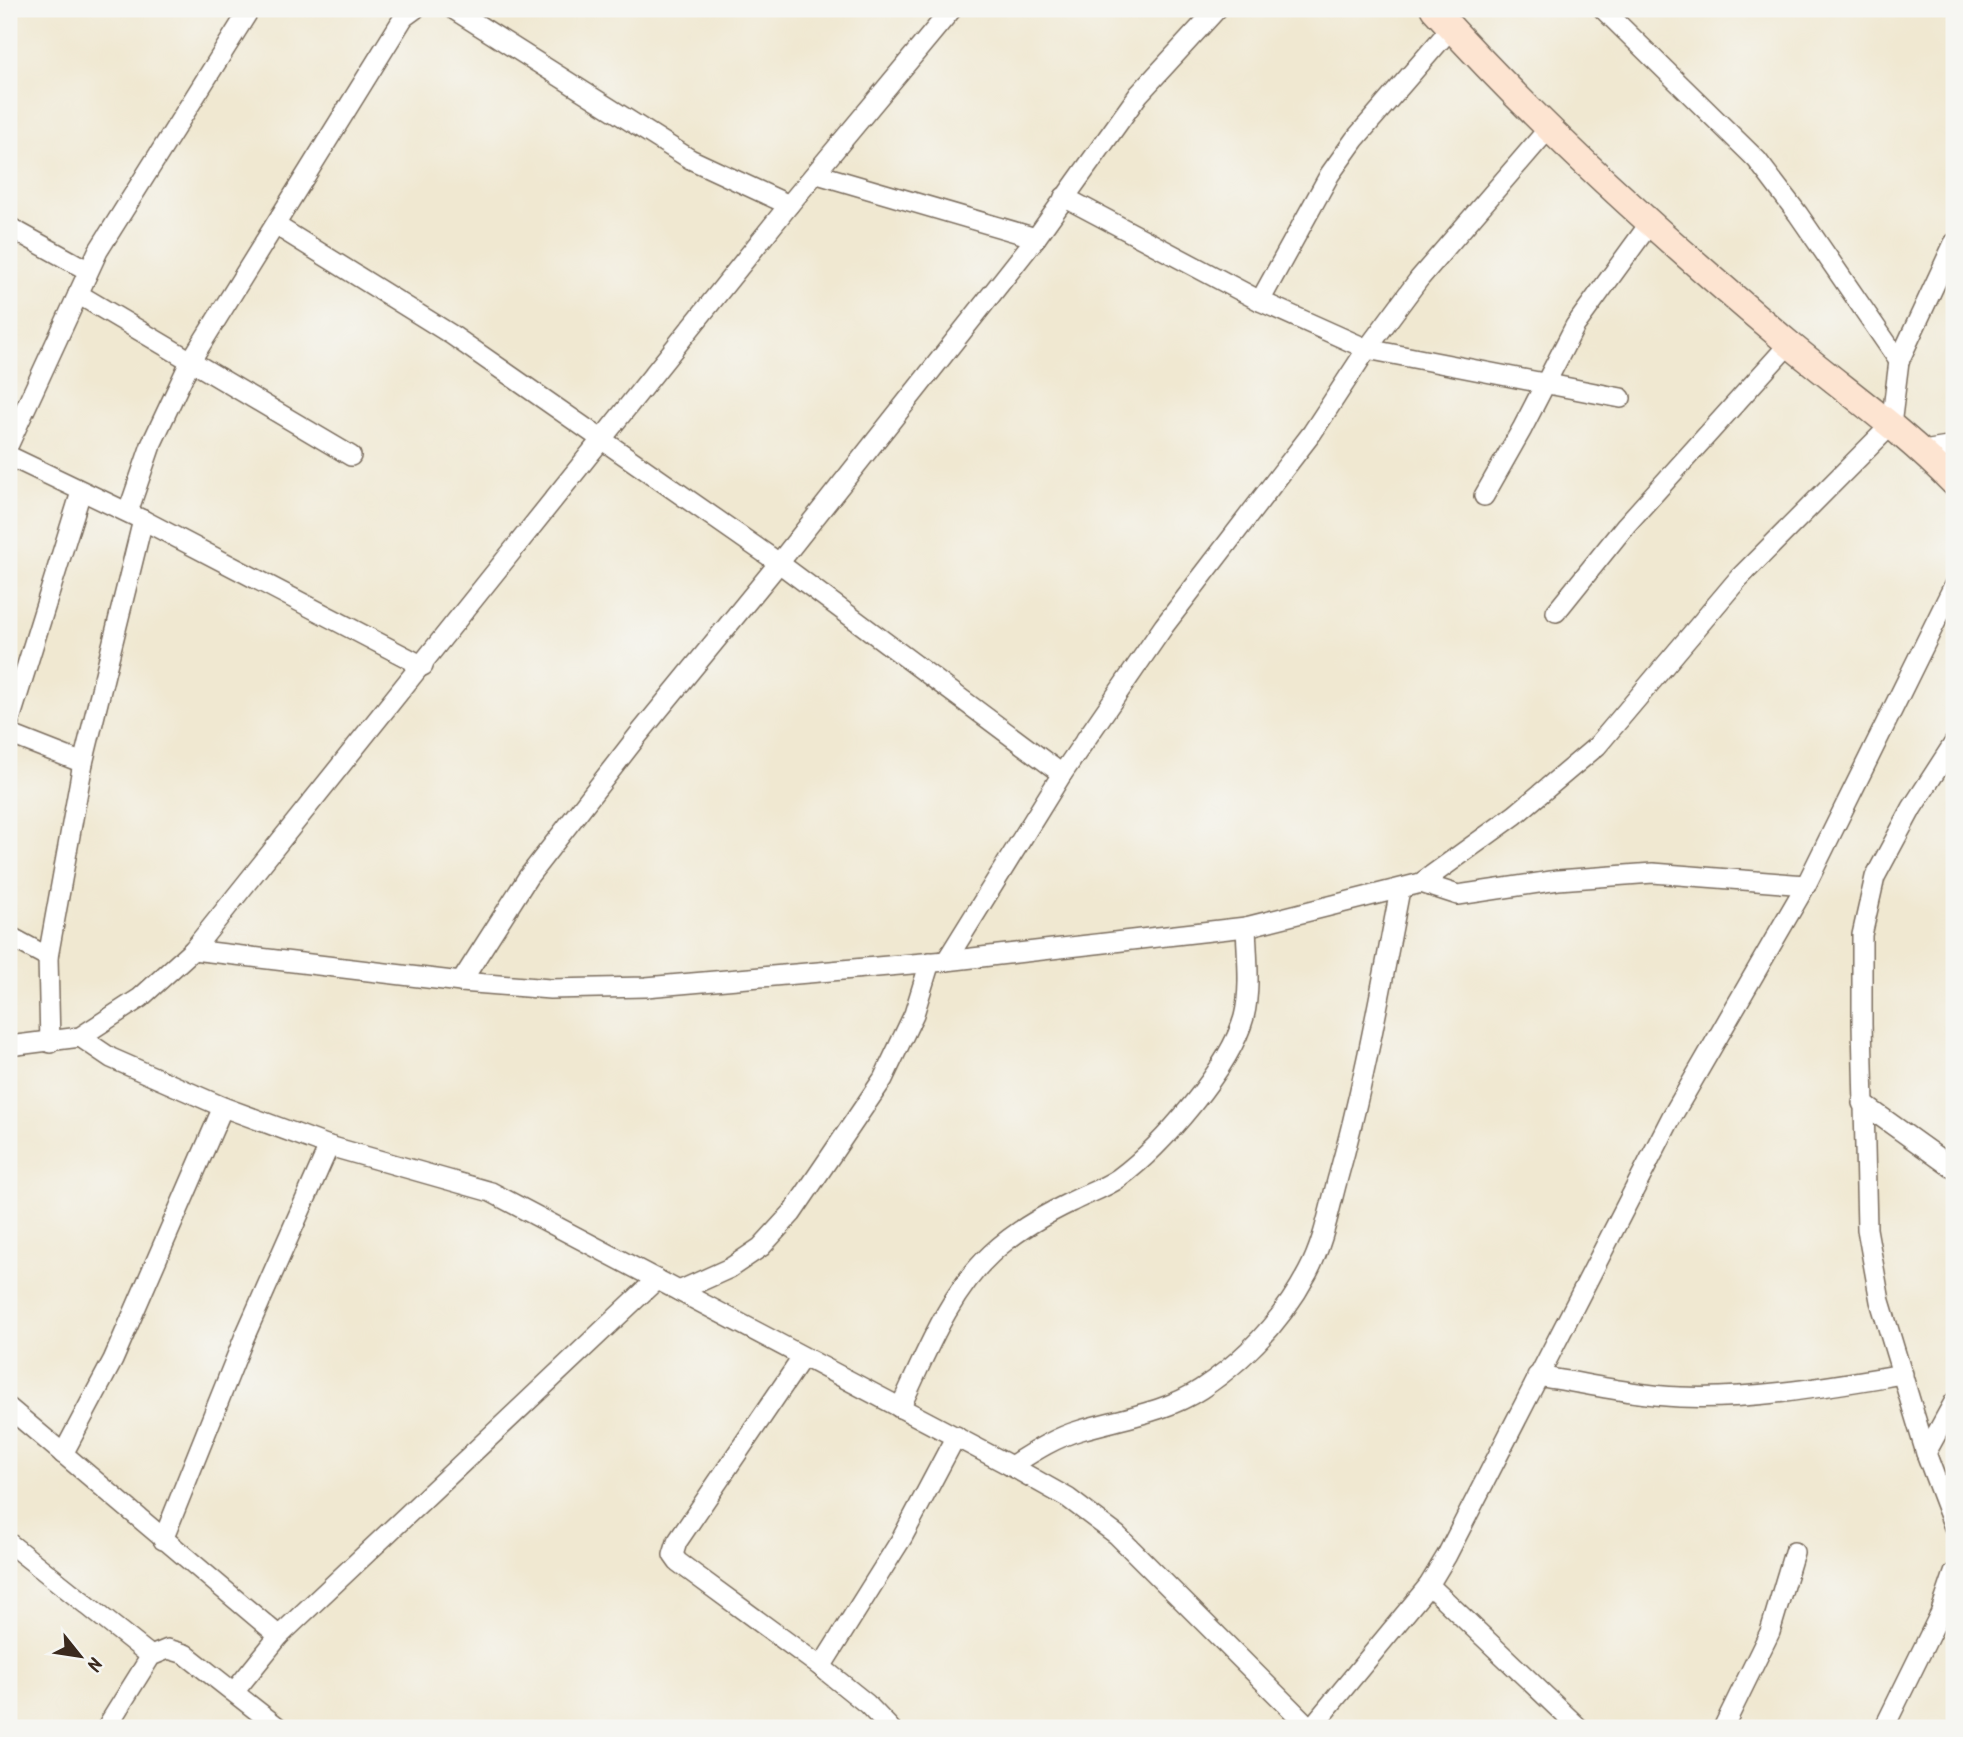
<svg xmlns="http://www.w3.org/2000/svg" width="1963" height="1737" viewBox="0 0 1963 1737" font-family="Kalam,sans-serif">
<rect width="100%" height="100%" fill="#f6f6f2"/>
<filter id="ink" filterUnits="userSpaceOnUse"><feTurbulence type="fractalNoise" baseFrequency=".0143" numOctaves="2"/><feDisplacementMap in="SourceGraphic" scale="14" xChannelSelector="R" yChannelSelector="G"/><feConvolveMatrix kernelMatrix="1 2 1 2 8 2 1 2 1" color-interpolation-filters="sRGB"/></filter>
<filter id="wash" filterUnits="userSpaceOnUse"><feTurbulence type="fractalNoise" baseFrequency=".00686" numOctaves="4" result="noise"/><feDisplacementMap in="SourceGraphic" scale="28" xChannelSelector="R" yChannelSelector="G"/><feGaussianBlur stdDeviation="1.57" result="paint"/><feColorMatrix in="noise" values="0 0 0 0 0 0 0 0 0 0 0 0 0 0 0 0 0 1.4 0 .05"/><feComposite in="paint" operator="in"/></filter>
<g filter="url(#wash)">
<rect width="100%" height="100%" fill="#f0e8d1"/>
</g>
<g filter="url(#ink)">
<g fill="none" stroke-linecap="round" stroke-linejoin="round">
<defs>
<g id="street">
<polyline points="453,9 690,159 789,205"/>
<polyline points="1603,9 1757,160 1798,214 1899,361"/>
<polyline points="817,174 1036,238"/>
<polyline points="1064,197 1260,301 1367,349 1621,398"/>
<polyline points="277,226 452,335 779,563 1062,774"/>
<polyline points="9,227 87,270"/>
<polyline points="78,294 351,456"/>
<polyline points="1260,301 1330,174 1355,139 1451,28"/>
<polyline points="9,444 98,251 250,9"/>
<polyline points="1923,451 1954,446"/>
<polyline points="9,456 143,520 423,666"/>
<polyline points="1484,496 1522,429 1575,326 1650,223"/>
<polyline points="128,512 151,445 190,362 404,17 415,9"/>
<polyline points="1556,612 1626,525 1789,344"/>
<polyline points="9,723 81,492"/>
<polyline points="9,734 83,763"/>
<polyline points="1954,743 1912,808 1875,877 1862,935 1862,1024 1867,1229 1880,1301 1926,1453 1954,1527"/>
<polyline points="1421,883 1458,895 1558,880 1653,873 1806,885"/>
<polyline points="9,936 48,957"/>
<polyline points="193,950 461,982 550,989 646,987 946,961 1246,927 1421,883 1515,815 1597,746 1739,578 1891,425 1899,361 1954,243"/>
<polyline points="946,961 1062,774 1164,626 1312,433 1367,349 1419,279 1549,128"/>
<polyline points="461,982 528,877 639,734 779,563 1036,238 1139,94 1217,9"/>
<polyline points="80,1037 111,1058 223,1107 329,1146 491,1192 1011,1466 1068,1498 1117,1535 1310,1728"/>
<polyline points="50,1043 48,957 83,763 143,520"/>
<polyline points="9,1046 80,1037 140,998 193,950 789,205 952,9"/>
<polyline points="1862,1103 1954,1169"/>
<polyline points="679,1291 730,1268 761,1247 792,1213 883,1079 914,1014 930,962"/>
<polyline points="802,1358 677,1542 673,1555 678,1562 821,1667 867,1704 890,1728"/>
<path d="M1537,1376C1584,1383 1633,1395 1680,1397C1754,1400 1830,1386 1903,1374"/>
<polyline points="9,1408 279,1636"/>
<path d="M900,1408C925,1356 948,1294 991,1254C1013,1233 1044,1215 1071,1202C1086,1194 1105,1188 1119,1178C1161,1147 1230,1068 1244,1017C1251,989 1247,956 1246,927"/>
<polyline points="1926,1453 1954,1402"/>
<polyline points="63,1454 113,1360 223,1107"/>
<path d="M1011,1466C1033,1452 1056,1437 1081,1430C1122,1418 1166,1412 1201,1389C1246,1359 1283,1319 1308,1272C1323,1244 1329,1211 1337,1181C1364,1086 1381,988 1400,890"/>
<polyline points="163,1540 244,1338 329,1146"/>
<polyline points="9,1543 151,1656"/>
<polyline points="1429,1585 1579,1728"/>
<polyline points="821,1667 902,1538 956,1436"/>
<polyline points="234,1692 279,1636 657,1279"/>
<polyline points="106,1728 151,1656 168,1649 185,1654 279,1728"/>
<polyline points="1311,1728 1429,1585 1447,1555 1671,1118 1806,885 1954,585"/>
<polyline points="1723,1728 1770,1632 1794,1552"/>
<polyline points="1884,1728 1940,1614 1954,1573"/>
</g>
<path id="secondary" d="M1434,9C1542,129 1665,239 1788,343C1844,390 1904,431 1954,483"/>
</defs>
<!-- street casing -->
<use href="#street" stroke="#7a6c5d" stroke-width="22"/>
<!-- secondary casing -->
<use href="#secondary" stroke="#7a6c5d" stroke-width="29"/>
<!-- street -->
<use href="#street" stroke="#fff" stroke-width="19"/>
<!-- secondary -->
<use href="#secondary" stroke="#fde4d1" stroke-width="26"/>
</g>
</g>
<!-- margin -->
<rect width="1963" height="1737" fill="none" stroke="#f6f6f2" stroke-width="35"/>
<!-- north arrow -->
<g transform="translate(80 1656) rotate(120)" stroke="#f6f6f2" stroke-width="5" paint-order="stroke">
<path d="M0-5L12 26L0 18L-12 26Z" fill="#3b2a1e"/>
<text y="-10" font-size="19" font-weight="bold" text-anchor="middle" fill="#3b2a1e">N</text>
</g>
</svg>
